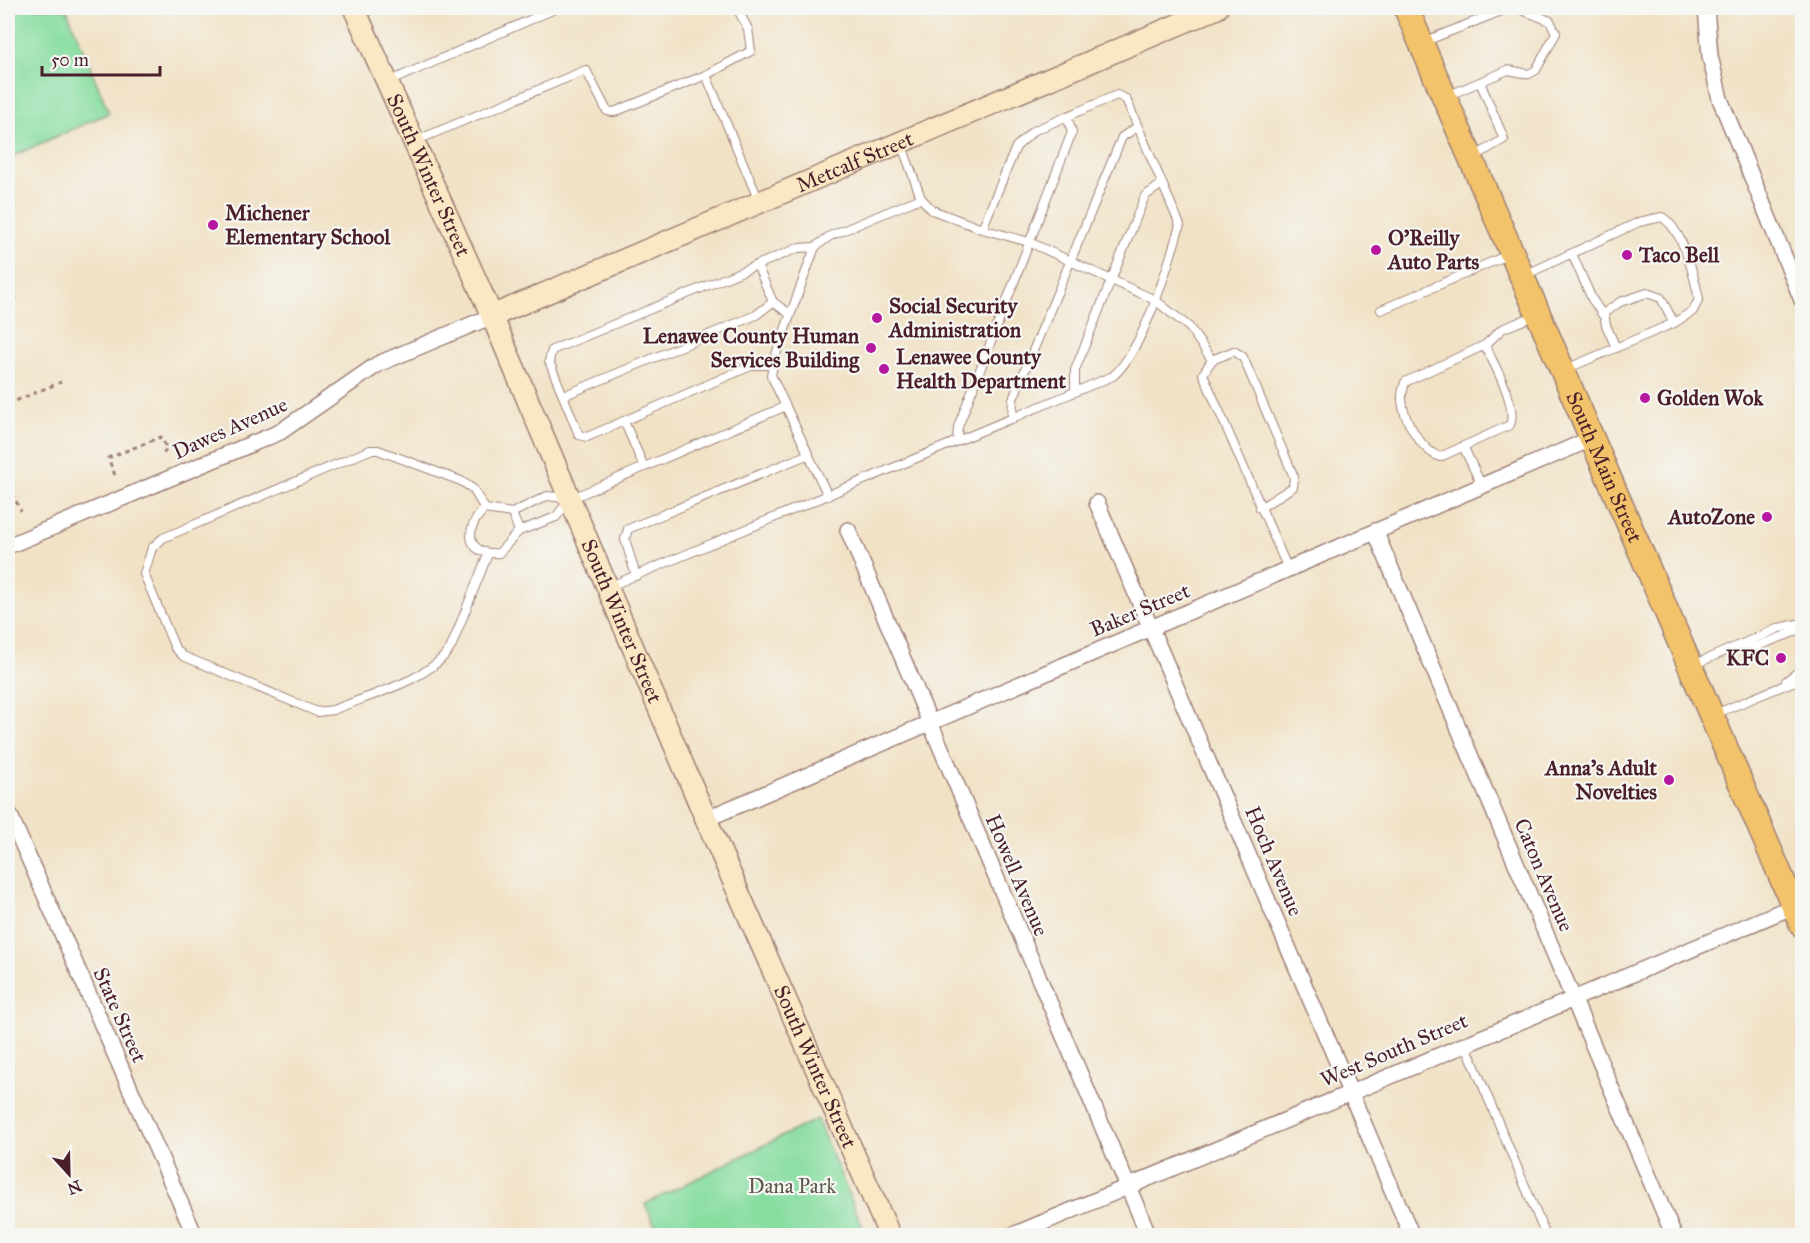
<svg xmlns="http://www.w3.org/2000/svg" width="1810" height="1243" viewBox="0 0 1810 1243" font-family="'IM FELL Great Primer',serif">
<rect width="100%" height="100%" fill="#f6f6f2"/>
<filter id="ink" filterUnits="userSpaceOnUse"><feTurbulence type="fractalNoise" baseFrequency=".0167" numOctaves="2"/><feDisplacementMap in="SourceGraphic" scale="12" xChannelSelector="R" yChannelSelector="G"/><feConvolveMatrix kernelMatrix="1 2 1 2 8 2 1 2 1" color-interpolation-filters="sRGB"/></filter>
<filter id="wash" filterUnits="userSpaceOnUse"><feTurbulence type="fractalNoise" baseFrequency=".008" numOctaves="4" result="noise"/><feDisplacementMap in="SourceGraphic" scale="24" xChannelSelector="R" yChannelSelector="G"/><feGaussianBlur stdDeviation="1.35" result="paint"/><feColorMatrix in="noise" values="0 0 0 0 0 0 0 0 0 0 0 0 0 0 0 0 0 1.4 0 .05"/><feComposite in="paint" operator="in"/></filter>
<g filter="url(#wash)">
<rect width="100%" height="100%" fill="#f1e2c6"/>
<!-- green -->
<g fill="#87dda0" stroke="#687e66" stroke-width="1.5">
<polygon points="8,8 66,8 109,113 8,158"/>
<polygon points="817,1119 866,1235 659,1235 645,1204"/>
</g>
</g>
<g filter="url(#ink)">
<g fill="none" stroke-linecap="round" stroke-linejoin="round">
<defs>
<g id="lane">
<polyline points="1423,42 1509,8"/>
<polyline points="706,75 751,51 748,29 737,8"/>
<polyline points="388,82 557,8"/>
<polyline points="1447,96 1508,70 1529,74 1536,70 1556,33 1550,21 1517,8"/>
<polyline points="415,141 586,70 607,111 614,112 706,75 759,201"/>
<polyline points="901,143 921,198 932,210 982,229 1029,242 1155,300 1189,327 1212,360 1203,374 1288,569"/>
<polyline points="1474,157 1504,139 1480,82"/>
<polyline points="1572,254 1592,299 1604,317"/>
<polyline points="757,265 773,302 790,314"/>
<path d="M1525,275L1639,222L1662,217C1683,230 1694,275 1699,299L1693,311L1674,323L1566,369"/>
<polyline points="1381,310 1510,254"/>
<path d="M1485,345C1494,365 1518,405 1510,425L1440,457C1422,451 1403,419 1402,400C1401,394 1404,387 1405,382L1485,345L1502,329L1536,315"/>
<polyline points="1616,348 1606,325 1604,313 1620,302 1647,293 1661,298 1674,323"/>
<polyline points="1212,360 1234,351 1243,357 1294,477 1293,487 1260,508"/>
<polyline points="773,365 753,365 587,437 579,435 549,361 552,350 798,248 815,247"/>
<polyline points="1075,392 1075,370 1145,196 1162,184"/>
<polyline points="563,396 756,315 773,302"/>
<polyline points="1012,419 1013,399 1122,137 1137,127"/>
<polyline points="624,421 644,467"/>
<polyline points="957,441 958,427 1072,132 1067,116"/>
<polyline points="1463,446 1482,486"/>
<polyline points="828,496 771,375 775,357 815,247 830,236 921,198"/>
<path d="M566,498L547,496L512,513L485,509C464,527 465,556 499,553L519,531L556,517L570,499L786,406"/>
<path d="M485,509L473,489L461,481L378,450H370L163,538L152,548L144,574L175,648L183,656L317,712L333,710C369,695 431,680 451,647L488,554"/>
<polyline points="512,513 519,531"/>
<polyline points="636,576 625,539 628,529 809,454"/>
<path d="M608,587L1113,376C1144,349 1168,266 1180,225L1126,99L1117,95L1033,131L1016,147L982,229"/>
<polyline points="1738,648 1755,647 1802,629"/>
<polyline points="1693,665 1779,628 1802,623"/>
<polyline points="1786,681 1802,669"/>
<polyline points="1715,714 1802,678"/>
<polyline points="1465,1043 1546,1236"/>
</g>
<g id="street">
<polyline points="1706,8 1710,56 1720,99 1802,300"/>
<polyline points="1097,503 1412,1236"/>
<polyline points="848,530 1149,1236"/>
<polyline points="1375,531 1674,1236"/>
<polyline points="8,546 280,432 378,364 492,316"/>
<polyline points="8,811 195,1236"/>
<polyline points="706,819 1591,439"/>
<polyline points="1011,1236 1794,906"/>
</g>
<g id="secondary">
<path id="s1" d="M354,8L492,316L706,819L890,1236"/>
<path id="s2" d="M492,316L1217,8"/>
</g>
<g id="primary">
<path id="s3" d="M1406,8L1802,925"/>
</g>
</defs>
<!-- lane casing -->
<use href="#lane" stroke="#9e8078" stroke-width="10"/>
<!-- street casing -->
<use href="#street" stroke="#9e8078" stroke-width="18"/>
<!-- secondary casing -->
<use href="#secondary" stroke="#9e8078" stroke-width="24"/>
<!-- primary casing -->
<use href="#primary" stroke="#9e8078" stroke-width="27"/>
<!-- path -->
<g stroke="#9e8078" stroke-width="3" stroke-dasharray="4.5 4.5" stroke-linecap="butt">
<polyline points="8,307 18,294"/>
<polyline points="8,404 61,382"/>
<polyline points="115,475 108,458 161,437 167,449 163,454"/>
<polyline points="8,485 21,511"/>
</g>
<!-- lane -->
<use href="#lane" stroke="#fff" stroke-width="8"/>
<!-- street -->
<use href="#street" stroke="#fff" stroke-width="15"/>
<!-- secondary -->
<use href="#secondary" stroke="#fae7c3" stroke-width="21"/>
<!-- primary -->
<use href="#primary" stroke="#f2c36a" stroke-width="24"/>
</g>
</g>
<!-- markers -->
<g fill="#b5179e" stroke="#f6f6f2" stroke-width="2">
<circle cx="213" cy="225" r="6"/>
<circle cx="1376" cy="250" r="6"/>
<circle cx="1627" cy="255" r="6"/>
<circle cx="877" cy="318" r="6"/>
<circle cx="871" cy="348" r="6"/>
<circle cx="884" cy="369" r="6"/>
<circle cx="1645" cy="398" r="6"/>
<circle cx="1767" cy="517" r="6"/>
<circle cx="1781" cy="658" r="6"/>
<circle cx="1669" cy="780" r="6"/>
</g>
<g text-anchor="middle" stroke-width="4.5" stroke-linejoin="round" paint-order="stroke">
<!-- street labels -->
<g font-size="21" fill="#4a1f2b" stroke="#f6f6f2">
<text dy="7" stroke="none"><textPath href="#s2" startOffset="394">Metcalf Street</textPath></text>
<text dy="7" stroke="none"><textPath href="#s1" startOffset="183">South Winter Street</textPath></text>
<text transform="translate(230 428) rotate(-24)" y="7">Dawes Avenue</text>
<text dy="7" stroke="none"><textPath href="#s3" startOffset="500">South Main Street</textPath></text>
<text transform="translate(1140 610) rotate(-23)" y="7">Baker Street</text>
<text dy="7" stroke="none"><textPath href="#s1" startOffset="669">South Winter Street</textPath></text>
<text transform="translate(1274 861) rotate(67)" y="7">Hoch Avenue</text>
<text transform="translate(1017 875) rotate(67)" y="7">Howell Avenue</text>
<text transform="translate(1544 875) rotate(67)" y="7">Caton Avenue</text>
<text transform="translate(120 1015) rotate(66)" y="7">State Street</text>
<text transform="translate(1394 1050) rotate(-23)" y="7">West South Street</text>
<text dy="7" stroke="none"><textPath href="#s1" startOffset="1155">South Winter Street</textPath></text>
</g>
<!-- poi labels -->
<g font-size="21" font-weight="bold" fill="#4a1f2b" stroke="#f6f6f2" text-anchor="start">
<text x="225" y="220">Michener<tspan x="225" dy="24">Elementary School</tspan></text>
<text x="1388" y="245">O'Reilly<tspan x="1388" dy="24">Auto Parts</tspan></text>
<text x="1639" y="262">Taco Bell</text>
<text x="889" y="313">Social Security<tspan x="889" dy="24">Administration</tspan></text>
<text x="859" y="343" text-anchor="end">Lenawee County Human<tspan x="859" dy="24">Services Building</tspan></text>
<text x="896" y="364">Lenawee County<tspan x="896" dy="24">Health Department</tspan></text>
<text x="1657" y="405">Golden Wok</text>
<text x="1755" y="524" text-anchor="end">AutoZone</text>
<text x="1769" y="665" text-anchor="end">KFC</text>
<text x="1657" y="775" text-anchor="end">Anna's Adult<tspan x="1657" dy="24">Novelties</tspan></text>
</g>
<!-- park labels -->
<g font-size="21" fill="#5c584e" stroke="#f6f6f2">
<text x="792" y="1193">Dana Park</text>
</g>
</g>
<!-- margin -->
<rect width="1810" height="1243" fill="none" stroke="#f6f6f2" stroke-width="30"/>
<!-- north arrow -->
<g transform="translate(69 1174) rotate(158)" stroke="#f6f6f2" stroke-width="4.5" paint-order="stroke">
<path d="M0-4.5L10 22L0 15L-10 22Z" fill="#4a1f2b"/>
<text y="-9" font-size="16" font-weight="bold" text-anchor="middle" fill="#4a1f2b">N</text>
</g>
<!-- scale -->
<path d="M42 66v9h118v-9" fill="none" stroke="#4a1f2b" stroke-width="3"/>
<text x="51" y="66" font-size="18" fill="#4a1f2b" stroke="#f6f6f2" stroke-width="4.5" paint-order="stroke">50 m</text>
</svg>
